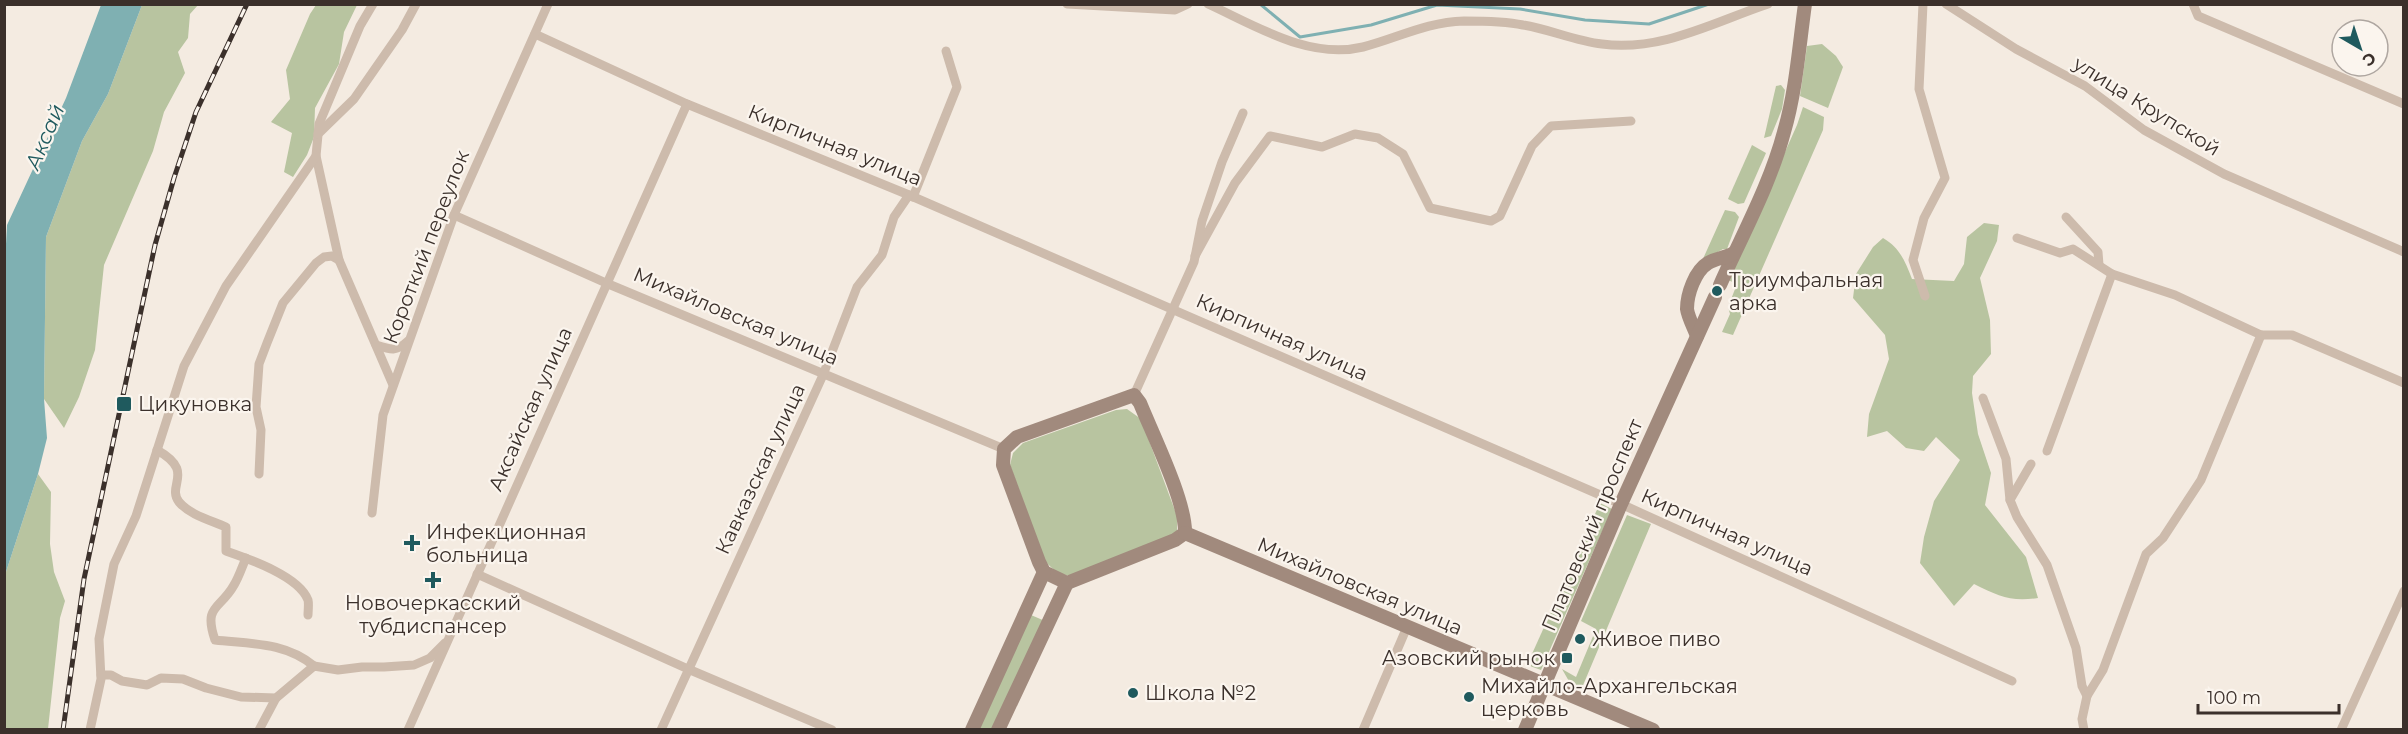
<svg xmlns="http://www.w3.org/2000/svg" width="2408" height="734" viewBox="0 0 2408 734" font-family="Montserrat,sans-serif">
<rect width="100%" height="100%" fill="#f4ebe1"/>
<!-- green -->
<g fill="#b8c4a0">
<polygon points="142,5 198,5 190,14 188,38 178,52 185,73 164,112 153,151 104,265 95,350 79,397 64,428 44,399 46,237 82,141 108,94"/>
<polygon points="316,5 357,5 344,32 339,64 315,108 314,137 307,155 293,177 284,172 292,133 271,122 290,99 286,70 310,14"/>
<polygon points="1822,44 1836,56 1843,67 1828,108 1800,96 1807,46"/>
<polygon points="1781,85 1785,90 1782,109 1771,136 1764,138 1776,86"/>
<polygon points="1803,107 1824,117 1823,130 1733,335 1722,332 1730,314 1728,307 1737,284 1728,280 1797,125"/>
<polygon points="1752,145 1766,153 1744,203 1738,204 1728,199"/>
<polygon points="1725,210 1735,212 1739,217 1727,249 1723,249 1702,261"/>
<path d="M1984,223L1999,225L1997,241L1980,278L1990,320L1991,354L1973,376L1972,393L1978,434L1991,473L1985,505L2026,557L2038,598C2010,602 1999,596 1974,584L1954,606L1920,563L1924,537L1934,501L1960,460L1936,437L1924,451L1906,448L1887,431L1867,437L1869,414L1889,359L1885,335L1853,298L1856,274L1873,247L1883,238C1900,248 1905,261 1912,279L1954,281L1964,264L1967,237Z"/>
<path d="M1127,409L1141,419L1177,516V531L1168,539L1073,575C1060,576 1054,571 1045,561L1010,465L1013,453L1023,443L1116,410Z"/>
<polygon points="38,474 51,492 50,544 54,572 65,601 60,618 48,729 5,730 5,575"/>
<polygon points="1600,503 1612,509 1541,670 1527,665"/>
<polygon points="1627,515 1651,524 1581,690 1570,683 1562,669 1576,677 1596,629 1581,621"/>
<polygon points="1031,615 1045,621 994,729 979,730"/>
</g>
<!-- water -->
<polygon fill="#7fb0b2" points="101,5 142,5 108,94 82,141 46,237 44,399 47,438 38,474 5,575 4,282 7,225 66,98"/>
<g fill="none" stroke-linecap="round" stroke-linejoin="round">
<!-- stream -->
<polyline stroke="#7fb0b2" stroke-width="3" points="1260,4 1300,37 1371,25 1437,5 1520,9 1585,20 1649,24 1709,4"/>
<!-- street -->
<g stroke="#cdbbac" stroke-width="9">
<polyline points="373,4 360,26 319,124 316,156 339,260 393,385"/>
<polyline points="1067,4 1175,10 1188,4"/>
<path d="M1208,4C1256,26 1309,60 1363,47C1398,38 1426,22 1464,21C1482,21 1504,21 1523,25C1549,29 1575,41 1602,44C1661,52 1714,22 1768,4"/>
<polyline points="1923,4 1919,89 1945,178 1924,218 1913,260 1925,296"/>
<polyline points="1946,4 2016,49 2085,86 2144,130 2224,174 2404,252"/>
<polyline points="2193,4 2198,16 2404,104"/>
<polyline points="535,34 687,104 909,195 1621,504 2012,681"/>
<polyline points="318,134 354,99 402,30 416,4"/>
<polyline points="913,197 957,87 946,51"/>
<polyline points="454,215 606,283 1004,449"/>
<polyline points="2066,217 2098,252 2099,265"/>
<polyline points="2017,238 2060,253 2073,249 2112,274 2175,295 2261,335 2292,335 2404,383"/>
<polyline points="1195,256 1235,183 1270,136 1322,147 1355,134 1378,138 1403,154 1430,208 1491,221 1500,216 1532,146 1551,126 1631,121"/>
<path d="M376,345C391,350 396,352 408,341"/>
<polyline points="1134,395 1194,262 1202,221 1222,162 1243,113"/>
<polyline points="1983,398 2006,459 2010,500 2017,517 2047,565 2076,648 2082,686 2087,696"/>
<path d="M157,450C196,472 166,485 179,502C190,515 210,520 226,527V551C249,559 299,576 308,600C309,604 308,611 308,615"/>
<polyline points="2047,451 2112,274"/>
<polyline points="259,474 261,430 256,407 259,364 267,343 283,303 316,263 324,257 332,256 339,260"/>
<polyline points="2010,500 2031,464"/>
<polyline points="372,513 383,415 454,215 548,4"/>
<path d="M246,558C242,567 239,577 234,585C220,610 203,605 215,640C251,644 285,642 314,666"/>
<polyline points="477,574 688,669 832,730"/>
<polyline points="101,675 111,675 122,681 147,685 161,678 183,679 206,688 241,697 276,698 314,666 338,670 362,667 384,667 414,665 430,658 445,643"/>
<polyline points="90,730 101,679 99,639 114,564 136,516 184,366 226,286 316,156"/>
<polyline points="259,730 276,698"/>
<polyline points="408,730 687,104"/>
<polyline points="661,730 823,375 857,287 882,255 894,217 909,195"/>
<polyline points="1363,730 1407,627"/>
<polyline points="2084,730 2082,719 2087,696 2103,670 2146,554 2163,538 2201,480 2261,335"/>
<polyline points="2341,730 2404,591"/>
</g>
<!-- secondary -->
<g stroke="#a18a7d" stroke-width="14">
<path d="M1720,285C1742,235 1770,185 1784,132C1796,91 1799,47 1805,4"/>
<path d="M1697,336C1694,328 1688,317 1687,309C1687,294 1695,271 1708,263C1716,258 1726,258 1734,253"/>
<path d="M1134,395L1140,403C1153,435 1186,502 1185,533L1175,540L1067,583L1044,572L1039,562L1003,465L1004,449L1017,437Z"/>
<polyline points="1185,533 1653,730"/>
<polyline points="972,730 1044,572"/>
<polyline points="998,730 1067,583"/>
<polyline points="1525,730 1621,504 1715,297"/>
</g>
<defs>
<polyline id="rail" points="63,730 84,579 155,245 174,178 196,112 247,4"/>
</defs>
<!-- rail casing -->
<use href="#rail" stroke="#3b302b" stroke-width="5"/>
<!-- rail -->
<use href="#rail" stroke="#fbf5ee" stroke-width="3" stroke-dasharray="9" stroke-linecap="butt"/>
</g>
<!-- markers -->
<g fill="#1f5a5e" stroke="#fbf5ee" stroke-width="2">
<circle cx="1717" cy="291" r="6"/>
<rect x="116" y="396" width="16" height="16" rx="3"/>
<path d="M409 534h6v6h6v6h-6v6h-6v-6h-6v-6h6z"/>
<path d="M430 571h6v6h6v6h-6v6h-6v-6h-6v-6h6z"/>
<circle cx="1580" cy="639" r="6"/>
<rect x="1561" y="652" width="12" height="12" rx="3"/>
<circle cx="1133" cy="693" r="6"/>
<circle cx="1469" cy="697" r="6"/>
</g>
<g text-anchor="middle" stroke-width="4.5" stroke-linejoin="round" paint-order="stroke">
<!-- street labels -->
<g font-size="20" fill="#3b302b" stroke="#fbf5ee">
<text transform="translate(2147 106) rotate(32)" y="7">улица Крупской</text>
<text transform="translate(835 145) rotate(22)" y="7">Кирпичная улица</text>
<text transform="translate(426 247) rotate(-69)" y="7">Короткий переулок</text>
<text transform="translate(736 316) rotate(23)" y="7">Михайловская улица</text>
<text transform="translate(1282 337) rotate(24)" y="7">Кирпичная улица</text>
<text transform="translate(530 409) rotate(-66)" y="7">Аксайская улица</text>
<text transform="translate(760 469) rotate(-65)" y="7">Кавказская улица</text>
<text transform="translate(1592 525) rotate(-67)" y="7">Платовский проспект</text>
<text transform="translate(1727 532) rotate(24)" y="7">Кирпичная улица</text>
<text transform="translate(1360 586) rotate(23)" y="7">Михайловская улица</text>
</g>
<!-- poi labels -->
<g font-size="20" fill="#3b302b" stroke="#fbf5ee" text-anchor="start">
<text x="1729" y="287">Триумфальная<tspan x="1729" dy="23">арка</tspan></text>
<text x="138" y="411">Цикуновка</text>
<text x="426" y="539">Инфекционная<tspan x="426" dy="23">больница</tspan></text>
<text x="433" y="610" text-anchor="middle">Новочеркасский<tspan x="433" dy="23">тубдиспансер</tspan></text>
<text x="1592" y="646">Живое пиво</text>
<text x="1555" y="665" text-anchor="end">Азовский рынок</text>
<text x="1481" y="693">Михайло-Архангельская<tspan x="1481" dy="23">церковь</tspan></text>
<text x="1145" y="700">Школа №2</text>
</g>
<!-- water labels -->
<g font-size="21" font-style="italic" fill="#1f5a5e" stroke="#fbf5ee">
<text transform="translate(45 137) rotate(-67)" y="7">Аксай</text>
</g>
</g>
<!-- border -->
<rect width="2408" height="734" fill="none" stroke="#3b302b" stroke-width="12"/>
<!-- north arrow -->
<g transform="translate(2360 48) rotate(141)"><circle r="28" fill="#fbf5ee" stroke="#aea6a0" stroke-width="1.5"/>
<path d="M0-4.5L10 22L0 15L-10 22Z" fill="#1f5a5e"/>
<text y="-9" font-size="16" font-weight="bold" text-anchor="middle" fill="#3b302b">С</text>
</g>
<!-- scale -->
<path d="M2198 704v9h141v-9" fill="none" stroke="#3b302b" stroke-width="3"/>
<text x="2207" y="704" font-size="18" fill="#3b302b" stroke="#fbf5ee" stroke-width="4.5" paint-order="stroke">100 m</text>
</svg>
